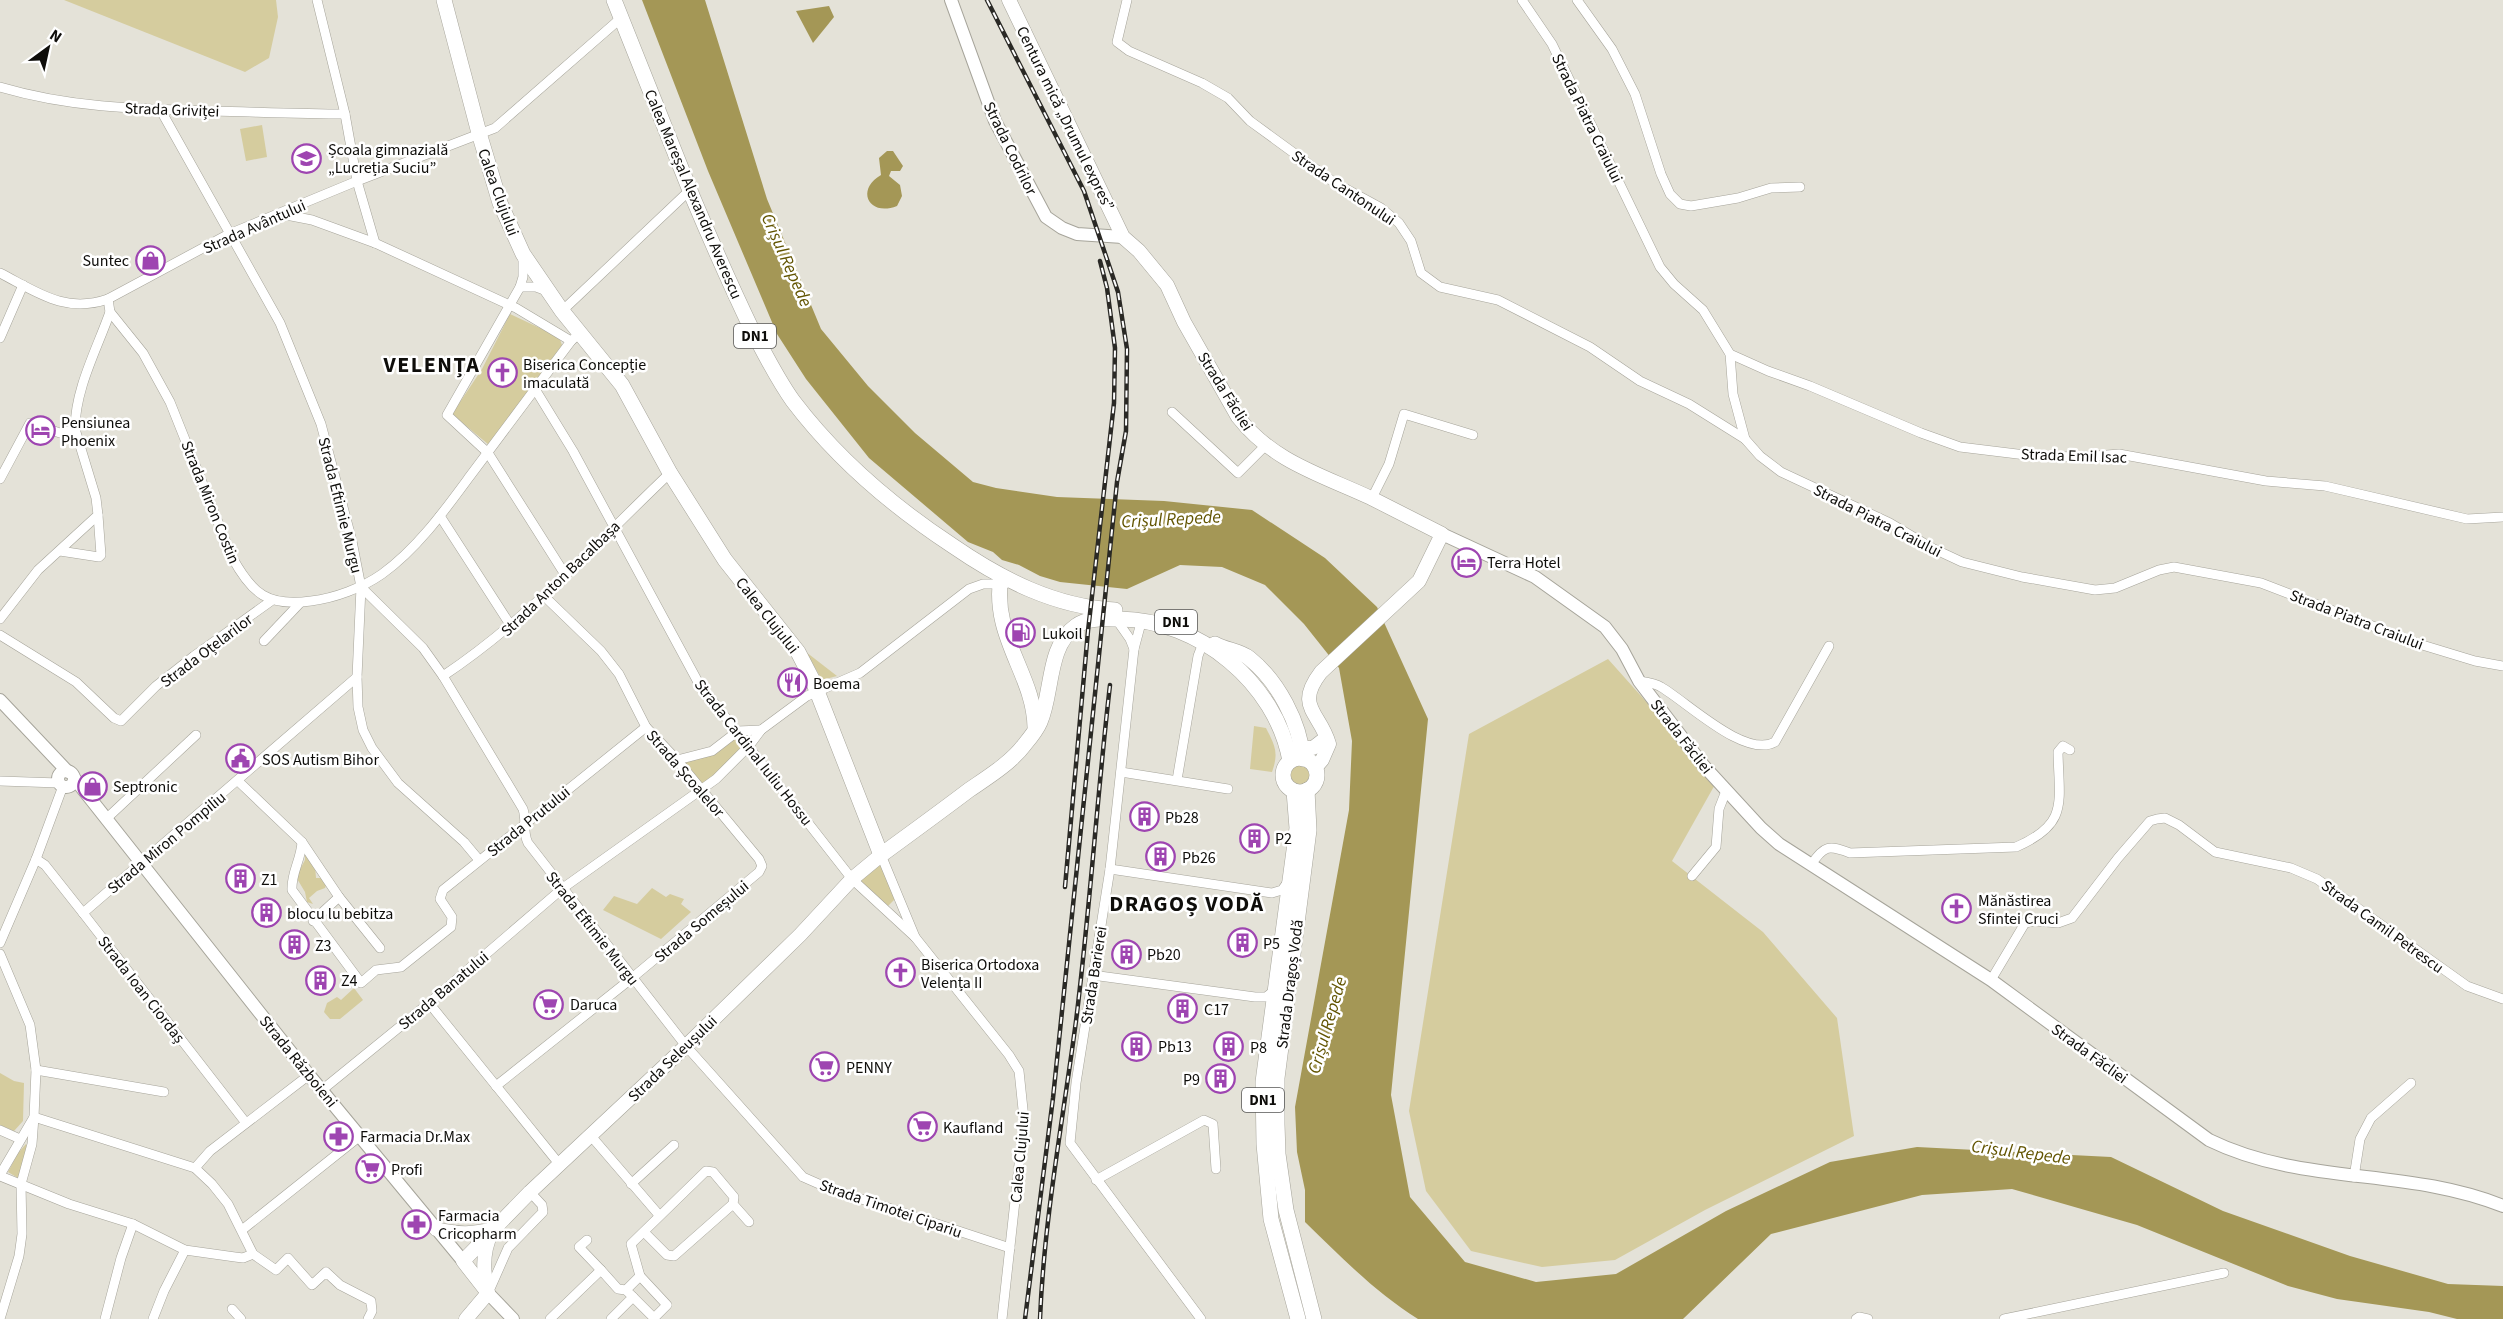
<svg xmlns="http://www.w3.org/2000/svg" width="2503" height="1319" viewBox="0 0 2503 1319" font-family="'Source Sans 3',sans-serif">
<rect width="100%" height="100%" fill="#e4e2d8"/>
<!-- green -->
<g fill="#d5cc9e">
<polygon points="64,0 276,0 278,17 269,58 245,72"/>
<polygon points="262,125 267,157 246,161 240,129"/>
<polygon points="510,314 559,337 562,345 489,445 452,414 482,369"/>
<polygon points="806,652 837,676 822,680"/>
<polygon points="1608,659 1717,781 1672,861 1763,932 1837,1018 1854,1136 1705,1210 1615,1260 1542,1267 1471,1251 1426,1191 1409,1111 1469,734"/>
<path d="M1254,726L1266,728C1275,746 1279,752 1272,772L1250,769Z"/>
<polygon points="738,731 749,746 702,790 677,760 697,756"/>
<circle cx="1300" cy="775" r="10"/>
<polygon points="305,854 315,865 316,878 322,878 327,883 325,888 317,891 309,898 313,904 307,902 305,892 296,877 305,860"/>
<polygon points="881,855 898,896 884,910 852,879"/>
<polygon points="652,888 666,897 670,894 684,899 681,904 691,912 661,939 603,910 614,896 637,904"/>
<polygon points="354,988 363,1000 340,1019 330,1019 324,1012 327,1003 337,997 341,1000"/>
<polygon points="0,1073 14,1081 24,1083 23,1121 14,1131 0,1125"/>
<polygon points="26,1144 28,1149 18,1178 8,1172 18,1153"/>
</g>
<!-- water -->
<g fill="#a49756">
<path d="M642,0H705L767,199L821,329L868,386L915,433L973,482L996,488L1057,497L1164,501L1252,510L1325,558L1377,607L1428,719L1391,1095L1410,1197L1465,1262L1536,1282L1616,1274L1726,1211L1830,1162L1917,1147L2111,1157L2223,1211L2350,1256L2448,1284L2503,1286V1319H2457L2429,1312L2337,1299L2288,1286L2137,1225L2012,1189L1922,1195L1771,1234L1683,1319H1418C1375,1292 1341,1257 1305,1222V1190L1297,1152L1295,1107L1349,810L1352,741L1339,668L1304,624L1265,585L1222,567L1180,565L1127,589L1060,582L1040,576L1019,565L1002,560L993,552L968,542L869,458L806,379L777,334L708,171Z"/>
<polygon points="829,6 834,17 813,43 796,11"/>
<path d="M887,151H893L903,166L900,171H891L889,176L900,185L902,196L897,206C869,217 855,190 881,175L879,158Z"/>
</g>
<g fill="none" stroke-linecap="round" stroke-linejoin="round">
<defs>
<g id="minor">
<polyline points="317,0 345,114 357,181 375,243"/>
<polyline points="1127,0 1117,42 1129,51 1202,83 1228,98 1250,121 1335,183 1381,208 1399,223 1411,241 1421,273 1440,287 1498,300 1590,347 1640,381 1689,404 1745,439"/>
<polyline points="1522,0 1552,44 1660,267 1674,284 1703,310 1730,354 1733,394 1745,439 1760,456 1781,472 1890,523 1932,548 1962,562 2022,577 2095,590 2115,588 2159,570 2174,567 2261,583 2419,644 2475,661 2503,666"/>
<polyline points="1577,0 1612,49 1635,94 1661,174 1670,194 1680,204 1691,206 1738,198 1771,188 1800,187"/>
<path d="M0,87C71,108 139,109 213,111C257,112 301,114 345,114"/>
<polyline points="160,109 280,323 321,424 352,541 361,587 357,677 358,707 363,730 372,748 398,783 464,842 479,860"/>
<polyline points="281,214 312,220 375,243 516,308 571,341"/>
<polyline points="523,258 523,277 520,287 447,415 488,453 566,576"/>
<path d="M0,273C37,292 65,314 108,299L229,234L357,181L495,128L621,18"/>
<polyline points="520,287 536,287 547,291"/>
<path d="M108,299L110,312L143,353L170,402L232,557C252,594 268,607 311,601C335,598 362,588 382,574C417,549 445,510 470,476C504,431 537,386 571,341L580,333"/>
<polyline points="562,311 690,190"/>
<polyline points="0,338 23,285"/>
<polyline points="1730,354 1768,371 1810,386 1921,433 1960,447 2034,456 2083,457 2119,454 2266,481 2325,486 2467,519 2503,517"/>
<polyline points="535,389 573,451 698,682 852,879 915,937"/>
<polyline points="1172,412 1238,473 1265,446"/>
<polyline points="0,479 30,423 60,433 75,429"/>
<polyline points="1372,498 1389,464 1404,414 1473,435"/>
<polyline points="440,516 511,626"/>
<polyline points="60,551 99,557 101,555 98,515"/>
<path d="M361,587L423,648L443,676L523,809C527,821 522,832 528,843L686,1046L803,1177L828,1188L1010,1248"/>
<path d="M0,619L38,570L98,515L96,498L75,429C75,389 97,349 110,312"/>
<polyline points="1116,619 1130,639 1134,649 1142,619"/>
<polyline points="0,635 76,682 114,718 121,721 156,686 194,656 271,601"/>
<polyline points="264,641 300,603"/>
<polyline points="1134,649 1110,869 1076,1083 1070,1143 1201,1319"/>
<path d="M443,676C530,618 595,544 670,473"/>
<path d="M1639,681C1646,682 1655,683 1661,687C1687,702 1745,759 1775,742L1829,646"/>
<polyline points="677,760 712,751 738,731 761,730"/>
<polyline points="1121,772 1228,789"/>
<polyline points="1177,780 1198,656 1203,643"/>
<polyline points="0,781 59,783"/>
<polyline points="238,781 302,842 339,897 380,948"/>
<polyline points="106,819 196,735"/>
<path d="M302,842C301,860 291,873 292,890L361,983L376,970L401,967L451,927L452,917L440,899L443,890L646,727"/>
<polyline points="881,855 915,937 1009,1055 1019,1071 1024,1119 1002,1319"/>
<polyline points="36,859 45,865 83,913 246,1123"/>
<path d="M1811,865C1824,845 1829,845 1850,853L2016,847C2069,824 2059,803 2058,752L2063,746L2070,750"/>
<polyline points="1110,869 1272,893 1282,890 1287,883"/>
<polyline points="1692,876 1716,847 1719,809 1726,791"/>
<polyline points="83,913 357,677"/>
<polyline points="313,921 339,897"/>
<polyline points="0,943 36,859 63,786"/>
<polyline points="0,954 30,1025 36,1070 34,1117 0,1175"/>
<polyline points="1092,975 1255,997 1266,997 1275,990"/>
<polyline points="1991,980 2025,923 2035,921 2058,923 2072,918 2118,858 2150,821 2157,819 2165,818 2179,825 2215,852 2291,868 2317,879 2467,986 2503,999"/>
<polyline points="429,1003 560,1165"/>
<polyline points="36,1070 164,1092"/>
<polyline points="496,1086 632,978 759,872 762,866 759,859 677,760 646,727 619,674 601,651 544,596"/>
<polyline points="322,1090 429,1003 563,888 716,779 749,746 761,730 807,696 860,673 969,589 983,584 1005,584"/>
<polyline points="0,1130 20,1139"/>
<polyline points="591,1136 659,1215"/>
<polyline points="195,1168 210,1151 309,1075"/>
<polyline points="0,1176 69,1204 133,1224 185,1250 235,1257 243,1258 253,1254"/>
<polyline points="2354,1177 2360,1139 2371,1118 2411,1083"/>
<polyline points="1096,1180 1204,1120 1213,1124 1216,1169"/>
<polyline points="631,1184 674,1145"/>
<polyline points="242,1230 360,1136"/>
<polyline points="644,1232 667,1255 674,1256 733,1204"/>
<polyline points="587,1240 579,1247 601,1270"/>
<polyline points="489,1291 508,1248 543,1212 542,1205 530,1192"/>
<polyline points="633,1297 654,1318 667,1305 640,1276 631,1244 706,1171 713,1172 734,1197 733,1204 749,1222"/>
<polyline points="232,1309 241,1319"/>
<polyline points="0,1319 19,1256 22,1234 21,1184 32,1144 34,1117 195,1168 212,1184 228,1204 253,1254 276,1270 288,1258 312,1285 326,1272 340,1285 371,1301 372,1311 368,1319"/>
<polyline points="105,1319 121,1258 133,1224"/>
<polyline points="153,1319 164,1291 185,1250"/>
<polyline points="550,1319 601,1270 618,1289 626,1290"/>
<polyline points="611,1319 633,1297 626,1290 640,1276"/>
<polyline points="1856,1319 1859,1317 1868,1319"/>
<polyline points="2004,1319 2224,1273"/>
</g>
<g id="tertiary">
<polyline points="951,0 995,121 1046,217 1062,228 1077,234 1123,237"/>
<path d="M1442,534L1535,577L1605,627L1622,649L1639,681L1703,765L1761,828L1779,844L1991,980L2209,1140C2303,1186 2406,1167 2503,1206"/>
<polyline points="0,700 68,772"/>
<circle cx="66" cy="779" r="8"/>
<polyline points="74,778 309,1075 463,1261"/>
<polyline points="488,1293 513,1319"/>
</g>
<g id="secondary">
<path d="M1009,0L1123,237L1139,251L1167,285L1184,322L1238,417C1273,462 1322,475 1371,498C1395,510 1418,522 1442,534L1419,581L1321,672C1294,707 1320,712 1329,744L1322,760L1315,768"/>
<polyline points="1302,748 1313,748 1322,741"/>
<path d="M436,1229C457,1234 473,1235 492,1229"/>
<path d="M487,1288C483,1270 482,1252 491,1234"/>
<polyline points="488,1293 463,1261 530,1192 686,1046 800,935 852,879 881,855"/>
<polyline points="466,1319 488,1293"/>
</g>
<g id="primary">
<path d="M444,0L479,133L500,203L523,254L562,311L622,385L670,473L725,560L798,652L813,681L881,855C911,833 940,812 969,790C988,777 1011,763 1025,744C1030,738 1037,729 1040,722C1053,692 1047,646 1076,626C1089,617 1104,619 1120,619C1199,620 1276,683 1290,761"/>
<path d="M614,0C640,66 667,132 693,198C712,243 731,286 752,330C765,354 777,379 793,401C837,459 892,506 953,546C1001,579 1055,607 1115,610"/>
<path d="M1001,576C991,637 1034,674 1035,727"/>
<path d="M1215,644C1226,650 1240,651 1249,658C1278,681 1300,723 1303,759"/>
<circle cx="1300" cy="775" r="17"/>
<polyline points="1307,790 1309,830 1277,1078 1277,1124 1278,1154 1286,1210 1314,1319"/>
<polyline points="1294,791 1297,828 1263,1082 1264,1144 1271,1219 1298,1319"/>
</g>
</defs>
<!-- minor casing -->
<use href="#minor" stroke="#a6a49a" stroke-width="10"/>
<!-- tertiary casing -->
<use href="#tertiary" stroke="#a6a49a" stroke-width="14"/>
<!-- secondary casing -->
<use href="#secondary" stroke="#a6a49a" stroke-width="15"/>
<!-- primary casing -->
<use href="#primary" stroke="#a6a49a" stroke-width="16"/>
<!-- minor -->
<use href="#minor" stroke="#fff" stroke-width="9"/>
<!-- tertiary -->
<use href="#tertiary" stroke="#fff" stroke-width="12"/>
<!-- secondary -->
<use href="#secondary" stroke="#fff" stroke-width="14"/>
<!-- primary -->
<use href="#primary" stroke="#fff" stroke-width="15"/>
<defs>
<g id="rail">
<polyline points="987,0 1084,191 1118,292 1127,349 1126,431 1117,482 1053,1098 1025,1319"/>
<polyline points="1065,887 1088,631 1114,403 1115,348 1107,288 1100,261"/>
<path d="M1040,1319C1044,1219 1063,1120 1076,1021C1090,909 1097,797 1110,685"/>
</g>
</defs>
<!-- rail casing -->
<use href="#rail" stroke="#2a2925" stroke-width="4.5"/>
<!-- rail -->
<use href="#rail" stroke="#fff" stroke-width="2" stroke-dasharray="7" stroke-linecap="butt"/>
</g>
<!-- icons -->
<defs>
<symbol id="school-ring" viewBox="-11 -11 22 22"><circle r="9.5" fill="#fff" stroke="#9e45b1" stroke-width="1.5"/><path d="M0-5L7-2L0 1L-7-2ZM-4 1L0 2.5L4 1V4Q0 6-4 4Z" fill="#9e45b1"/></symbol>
<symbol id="shop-ring" viewBox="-11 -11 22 22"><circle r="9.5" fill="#fff" stroke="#9e45b1" stroke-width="1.5"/><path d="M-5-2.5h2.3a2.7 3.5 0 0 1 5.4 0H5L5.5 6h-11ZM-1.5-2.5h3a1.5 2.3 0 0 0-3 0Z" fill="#9e45b1"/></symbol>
<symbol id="church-ring" viewBox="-11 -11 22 22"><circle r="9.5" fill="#fff" stroke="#9e45b1" stroke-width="1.5"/><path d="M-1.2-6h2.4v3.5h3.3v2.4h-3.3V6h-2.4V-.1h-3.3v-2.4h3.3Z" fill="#9e45b1"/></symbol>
<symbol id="hotel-ring" viewBox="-11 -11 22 22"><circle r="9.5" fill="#fff" stroke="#9e45b1" stroke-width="1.5"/><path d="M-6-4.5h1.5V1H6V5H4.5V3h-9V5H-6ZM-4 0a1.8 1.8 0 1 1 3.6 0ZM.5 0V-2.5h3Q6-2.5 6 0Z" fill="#9e45b1"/></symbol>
<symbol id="fuel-ring" viewBox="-11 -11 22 22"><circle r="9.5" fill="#fff" stroke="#9e45b1" stroke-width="1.5"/><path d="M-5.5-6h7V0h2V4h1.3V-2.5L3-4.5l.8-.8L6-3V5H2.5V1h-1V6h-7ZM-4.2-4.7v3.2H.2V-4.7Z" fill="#9e45b1"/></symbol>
<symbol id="restaurant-ring" viewBox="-11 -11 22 22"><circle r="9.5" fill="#fff" stroke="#9e45b1" stroke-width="1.5"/><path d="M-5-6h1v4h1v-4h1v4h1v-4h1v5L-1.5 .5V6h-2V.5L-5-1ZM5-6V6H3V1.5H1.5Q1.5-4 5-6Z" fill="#9e45b1"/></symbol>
<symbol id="civic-ring" viewBox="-11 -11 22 22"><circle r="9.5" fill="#fff" stroke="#9e45b1" stroke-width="1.5"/><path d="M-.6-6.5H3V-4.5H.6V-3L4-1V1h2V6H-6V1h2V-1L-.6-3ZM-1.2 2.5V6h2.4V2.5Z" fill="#9e45b1"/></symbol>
<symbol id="building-ring" viewBox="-11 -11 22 22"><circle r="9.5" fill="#fff" stroke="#9e45b1" stroke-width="1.5"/><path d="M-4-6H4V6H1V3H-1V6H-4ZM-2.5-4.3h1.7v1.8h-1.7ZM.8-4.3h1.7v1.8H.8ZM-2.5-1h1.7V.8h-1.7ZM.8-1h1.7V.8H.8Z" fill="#9e45b1"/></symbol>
<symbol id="supermarket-ring" viewBox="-11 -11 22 22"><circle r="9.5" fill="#fff" stroke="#9e45b1" stroke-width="1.5"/><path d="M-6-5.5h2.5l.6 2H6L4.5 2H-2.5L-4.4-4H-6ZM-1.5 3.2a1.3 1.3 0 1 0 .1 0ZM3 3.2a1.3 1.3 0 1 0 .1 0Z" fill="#9e45b1"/></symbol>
<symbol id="pharmacy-ring" viewBox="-11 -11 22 22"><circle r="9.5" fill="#fff" stroke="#9e45b1" stroke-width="1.5"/><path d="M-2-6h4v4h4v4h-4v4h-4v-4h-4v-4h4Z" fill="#9e45b1"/></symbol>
</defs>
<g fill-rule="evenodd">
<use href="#school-ring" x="290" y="142" width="33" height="33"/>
<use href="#shop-ring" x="134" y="244" width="33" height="33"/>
<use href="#church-ring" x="486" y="356" width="33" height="33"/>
<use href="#hotel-ring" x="24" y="414" width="33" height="33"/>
<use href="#hotel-ring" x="1450" y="546" width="33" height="33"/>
<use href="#fuel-ring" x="1004" y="616" width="33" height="33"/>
<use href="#restaurant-ring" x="776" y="666" width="33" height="33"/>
<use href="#civic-ring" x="224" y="742" width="33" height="33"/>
<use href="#shop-ring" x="76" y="770" width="33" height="33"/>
<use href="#building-ring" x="1128" y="800" width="33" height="33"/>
<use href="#building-ring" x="1238" y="822" width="33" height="33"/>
<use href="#building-ring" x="1144" y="840" width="33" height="33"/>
<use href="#building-ring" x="224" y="862" width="33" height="33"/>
<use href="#church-ring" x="1940" y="892" width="33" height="33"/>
<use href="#building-ring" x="250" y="896" width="33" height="33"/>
<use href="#building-ring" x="1226" y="926" width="33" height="33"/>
<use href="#building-ring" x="278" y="928" width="33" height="33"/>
<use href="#building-ring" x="1110" y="938" width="33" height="33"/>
<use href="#church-ring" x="884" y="956" width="33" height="33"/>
<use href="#building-ring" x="304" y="964" width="33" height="33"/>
<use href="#supermarket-ring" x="532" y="988" width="33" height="33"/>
<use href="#building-ring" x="1166" y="992" width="33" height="33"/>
<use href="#building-ring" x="1120" y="1030" width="33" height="33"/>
<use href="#building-ring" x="1212" y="1030" width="33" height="33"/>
<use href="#supermarket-ring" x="808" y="1050" width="33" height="33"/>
<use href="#building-ring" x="1204" y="1062" width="33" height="33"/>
<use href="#supermarket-ring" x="906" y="1110" width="33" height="33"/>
<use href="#pharmacy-ring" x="322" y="1120" width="33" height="33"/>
<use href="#supermarket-ring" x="354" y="1152" width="33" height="33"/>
<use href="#pharmacy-ring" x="400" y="1208" width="33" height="33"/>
</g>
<g text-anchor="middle" stroke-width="5" stroke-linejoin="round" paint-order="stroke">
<!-- shield labels -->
<g fill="#fff" stroke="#565654" stroke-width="1.5">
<rect x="734" y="324" width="42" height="24" rx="4.5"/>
<rect x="1155" y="610" width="42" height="24" rx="4.5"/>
<rect x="1242" y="1088" width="42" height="24" rx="4.5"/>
</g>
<g font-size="15" font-weight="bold" fill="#0e0d0a">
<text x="755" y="341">DN1</text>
<text x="1176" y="627">DN1</text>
<text x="1263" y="1105">DN1</text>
</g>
<!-- street labels -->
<g font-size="16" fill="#0e0d0a" stroke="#fff">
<text transform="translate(172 109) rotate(2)" y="6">Strada Griviței</text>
<text transform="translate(1066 118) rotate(64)" y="6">Centura mică „Drumul expres”</text>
<text transform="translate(1588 118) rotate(64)" y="6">Strada Piatra Craiului</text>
<text transform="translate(1011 148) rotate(64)" y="6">Strada Codrilor</text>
<text transform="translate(1344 187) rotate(34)" y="6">Strada Cantonului</text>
<text transform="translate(499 192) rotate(70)" y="6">Calea Clujului</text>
<text transform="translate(694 194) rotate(67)" y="6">Calea Mareșal Alexandru Averescu</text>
<text transform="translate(254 226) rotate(-24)" y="6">Strada Avântului</text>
<text transform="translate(1226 391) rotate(58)" y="6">Strada Făcliei</text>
<text transform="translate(2074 455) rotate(2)" y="6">Strada Emil Isac</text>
<text transform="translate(211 502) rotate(68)" y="6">Strada Miron Costin</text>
<text transform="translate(341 505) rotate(76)" y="6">Strada Eftimie Murgu</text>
<text transform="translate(1878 520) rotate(27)" y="6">Strada Piatra Craiului</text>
<text transform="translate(560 578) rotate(-44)" y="6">Strada Anton Bacalbașa</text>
<text transform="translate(768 615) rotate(52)" y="6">Calea Clujului</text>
<text transform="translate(2357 619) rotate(21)" y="6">Strada Piatra Craiului</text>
<text transform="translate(206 650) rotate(-37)" y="6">Strada Oțelarilor</text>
<text transform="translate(1682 736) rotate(52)" y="6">Strada Făcliei</text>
<text transform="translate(754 752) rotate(52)" y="6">Strada Cardinal Iuliu Hossu</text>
<text transform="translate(686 773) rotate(49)" y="6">Strada Școalelor</text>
<text transform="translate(528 821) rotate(-39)" y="6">Strada Prutului</text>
<text transform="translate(166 842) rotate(-40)" y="6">Strada Miron Pompiliu</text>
<text transform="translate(701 921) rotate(-40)" y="6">Strada Someșului</text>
<text transform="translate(2383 926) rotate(36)" y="6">Strada Camil Petrescu</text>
<text transform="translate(593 928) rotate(52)" y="6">Strada Eftimie Murgu</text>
<text transform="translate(1093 975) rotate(-81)" y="6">Strada Barierei</text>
<text transform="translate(1289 984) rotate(-83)" y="6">Strada Dragoș Vodă</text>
<text transform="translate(142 989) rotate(52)" y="6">Strada Ioan Ciordaș</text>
<text transform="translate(443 990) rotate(-40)" y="6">Strada Banatului</text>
<text transform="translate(2090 1053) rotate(36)" y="6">Strada Făcliei</text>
<text transform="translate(672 1058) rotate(-44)" y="6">Strada Seleușului</text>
<text transform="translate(299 1061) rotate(51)" y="6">Strada Războieni</text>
<text transform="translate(1019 1157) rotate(-85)" y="6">Calea Clujului</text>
<text transform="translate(891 1208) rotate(19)" y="6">Strada Timotei Cipariu</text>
</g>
<!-- poi labels -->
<g font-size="16" fill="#0e0d0a" stroke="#fff" text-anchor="start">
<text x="328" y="155">Școala gimnazială<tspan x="328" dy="18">„Lucreția Suciu”</tspan></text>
<text x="129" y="266" text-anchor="end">Suntec</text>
<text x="523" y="370">Biserica Concepție<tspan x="523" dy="18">imaculată</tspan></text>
<text x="61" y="428">Pensiunea<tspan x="61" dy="18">Phoenix</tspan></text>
<text x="1487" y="568">Terra Hotel</text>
<text x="1042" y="639">Lukoil</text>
<text x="813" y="689">Boema</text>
<text x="262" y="765">SOS Autism Bihor</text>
<text x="113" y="792">Septronic</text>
<text x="1165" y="823">Pb28</text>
<text x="1275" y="844">P2</text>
<text x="1182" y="863">Pb26</text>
<text x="261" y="885">Z1</text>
<text x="1978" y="906">Mănăstirea<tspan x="1978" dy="18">Sfintei Cruci</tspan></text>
<text x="287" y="919">blocu lu bebitza</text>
<text x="1263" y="949">P5</text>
<text x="315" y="951">Z3</text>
<text x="1147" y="960">Pb20</text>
<text x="921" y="970">Biserica Ortodoxa<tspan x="921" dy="18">Velența II</tspan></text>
<text x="341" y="986">Z4</text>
<text x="570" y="1010">Daruca</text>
<text x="1204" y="1015">C17</text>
<text x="1158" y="1052">Pb13</text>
<text x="1250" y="1053">P8</text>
<text x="846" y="1073">PENNY</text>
<text x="1200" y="1085" text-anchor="end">P9</text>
<text x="943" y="1133">Kaufland</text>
<text x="360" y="1142">Farmacia Dr.Max</text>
<text x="391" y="1175">Profi</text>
<text x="438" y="1221">Farmacia<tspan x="438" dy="18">Cricopharm</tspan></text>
</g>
<!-- water labels -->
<g font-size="18" font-style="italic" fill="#625400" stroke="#fff">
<text transform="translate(787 260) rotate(66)" y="6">Crișul Repede</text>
<text transform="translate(1171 519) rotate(-3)" y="6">Crișul Repede</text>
<text transform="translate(1327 1025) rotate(-74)" y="6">Crișul Repede</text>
<text transform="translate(2021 1152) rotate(7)" y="6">Crișul Repede</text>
</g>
<!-- district labels -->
<g font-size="22" font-weight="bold" letter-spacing="1.5" fill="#0e0d0a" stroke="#fff">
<text x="432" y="372">VELENȚA</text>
<text x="1187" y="911">DRAGOȘ VODĂ</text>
</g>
</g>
<!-- north arrow -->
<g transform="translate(48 48) rotate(33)" stroke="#ffffff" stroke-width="4.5" paint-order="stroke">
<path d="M0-4.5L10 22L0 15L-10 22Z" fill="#0e0d0a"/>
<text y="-9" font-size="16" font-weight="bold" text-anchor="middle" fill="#0e0d0a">N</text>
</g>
</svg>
